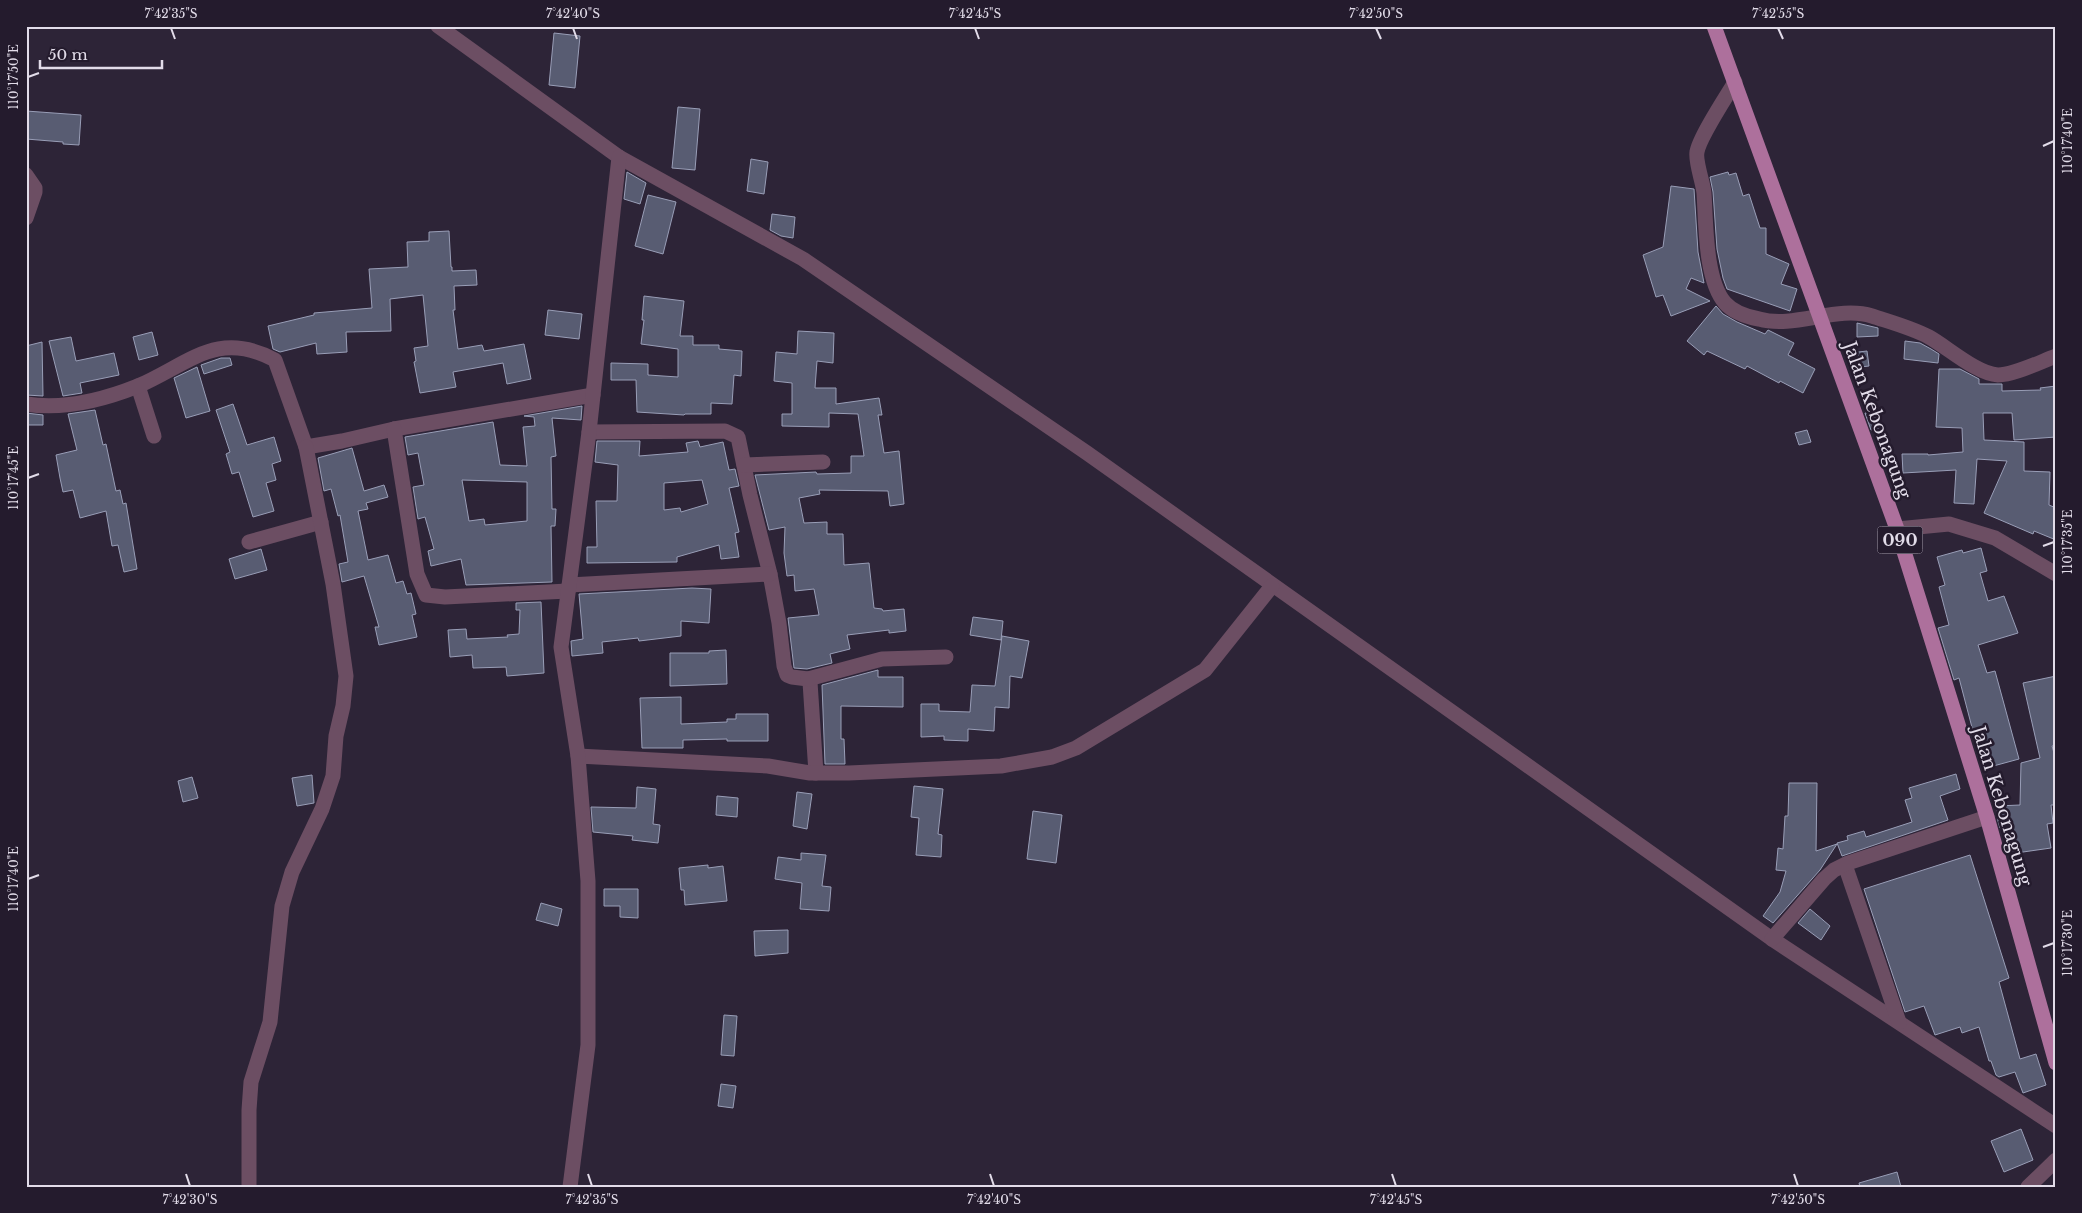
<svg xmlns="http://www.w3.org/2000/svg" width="2082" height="1213" viewBox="0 0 2082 1213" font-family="'Libre Baskerville',serif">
<rect width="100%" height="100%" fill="#2d2437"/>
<!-- building -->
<g fill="#585c72" stroke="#999eb7" fill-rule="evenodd">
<polygon points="554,33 580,36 575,88 549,85"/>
<polygon points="678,107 700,109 695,170 672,168"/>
<polygon points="26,111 81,115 79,145 63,144 63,142 26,139"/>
<polygon points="751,159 768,162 764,194 747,191"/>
<polygon points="627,172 646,183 640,204 624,199"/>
<polygon points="1728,172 1729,175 1736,173 1743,196 1749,194 1760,228 1766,228 1766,254 1789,264 1781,284 1797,289 1790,311 1727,289 1723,278 1717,249 1713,192 1710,177"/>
<polygon points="1671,186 1694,189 1698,252 1704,283 1691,278 1686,289 1710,301 1671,316 1663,295 1656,297 1643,255 1663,247"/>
<polygon points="648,195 676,202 663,254 635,246"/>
<polygon points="772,214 795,217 793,238 781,236 770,230"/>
<polygon points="449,231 451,267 452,267 452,271 476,270 477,285 454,286 455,310 453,310 458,349 482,345 484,351 524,344 531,379 507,384 503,363 453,372 456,387 420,393 414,362 416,361 414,348 428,346 423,295 390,299 391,331 346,332 347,352 317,354 316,343 280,352 273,349 268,326 314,315 314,313 372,308 369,269 408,267 407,242 429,241 429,232"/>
<polygon points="644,296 684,301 680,336 693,336 693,345 719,345 719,349 742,351 741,376 734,375 732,404 711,403 711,414 685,414 684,415 637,412 636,380 611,380 611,363 648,364 648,375 678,377 678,349 641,344 644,320 642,320"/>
<polygon points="1716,306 1723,314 1737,322 1765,334 1768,330 1794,343 1788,355 1815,369 1803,393 1780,381 1779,383 1747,366 1745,369 1707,351 1704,355 1687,341"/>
<polygon points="548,310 582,314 579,339 545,335"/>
<polygon points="1857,323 1878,328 1878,336 1857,337"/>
<polygon points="798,331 834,333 833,363 817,361 815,388 836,388 836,404 879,398 882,415 878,415 884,453 899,451 904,504 890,506 888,491 819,490 820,494 799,498 804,523 827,522 827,534 843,534 844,565 869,563 874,608 882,609 883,611 904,609 906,631 889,633 889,630 847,635 850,649 830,654 832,663 807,669 794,668 788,618 819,615 814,589 795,591 794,575 787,576 784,553 785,527 769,530 755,475 816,472 817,474 851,473 851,456 864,456 858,414 829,413 829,427 782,426 782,414 792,414 792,383 774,381 776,352 797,354"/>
<polygon points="152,332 158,355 139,360 133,337"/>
<polygon points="71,337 76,361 114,353 119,375 80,383 82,393 63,396 49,341"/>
<polygon points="1905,341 1920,343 1931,349 1939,354 1938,363 1904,359"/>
<polygon points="42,342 43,396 26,395 26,346"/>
<polygon points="1867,351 1869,366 1852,368 1850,353"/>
<polygon points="221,358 230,358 232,365 204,374 201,365"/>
<polygon points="197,367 210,411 186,418 174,378"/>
<polygon points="1939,369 1960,369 1979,379 1979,384 2002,384 2002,391 2041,390 2040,388 2056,386 2056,437 2014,440 2012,413 1983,413 1984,440 2024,442 2024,471 2050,472 2049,505 2056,508 2056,540 2034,531 2033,534 1984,513 2007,461 1977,459 1974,504 1954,503 1956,470 1903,473 1902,454 1928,454 1928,455 1963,452 1962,428 1936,427"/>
<polygon points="233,404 247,445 274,437 281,461 272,464 276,480 266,483 274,511 253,517 239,472 232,474 226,454 230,452 216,410"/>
<path d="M582,406L581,420L552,418L556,456L551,457L552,509H556L555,526H551L552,582L466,585L461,559L431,566L428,551L434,549L425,517L418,519L413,487L424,485L418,453L408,455L405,437L493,422L500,465L527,466L523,427L535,426L534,417L524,416ZM462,480L527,482V521L485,525L484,519L469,521Z"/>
<polygon points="95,410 103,445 106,444 116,491 120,490 123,504 126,503 137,569 124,572 118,545 112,546 106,511 80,518 73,490 63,492 60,478 56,455 77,450 68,414"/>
<polygon points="1875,411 1878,429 1871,430 1865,413"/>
<polygon points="26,413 43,415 43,425 26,425"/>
<polygon points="1807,430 1811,442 1799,445 1795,433"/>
<path d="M597,441H640L639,456L688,452L686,443L698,441L700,447L723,442L729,470L735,469L739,486L729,488L739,532L735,533L739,557L721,559L719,545L677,557V562L587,563V547H597L596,501H617L618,465L595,462ZM702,480L708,504L681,512L680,508L664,510V483Z"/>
<polygon points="352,448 364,491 384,485 388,497 366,503 368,509 358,511 368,560 388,555 396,583 403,581 407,594 411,593 416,614 412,615 417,637 379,645 375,627 379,627 364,576 342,582 339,564 348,562 340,515 338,516 331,489 324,491 318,458"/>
<polygon points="1981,548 1987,571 1980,573 1988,601 2004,596 2018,633 1978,645 1987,673 1995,671 2019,759 1986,768 1982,753 1979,754 1959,678 1954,680 1938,628 1949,625 1939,587 1945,585 1937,557 1962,550 1963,553"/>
<polygon points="261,549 267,570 235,579 229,559"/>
<polygon points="692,588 711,589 709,623 681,621 681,636 639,641 638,638 602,642 603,653 572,656 571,641 583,639 579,594"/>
<polygon points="541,602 544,673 507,676 506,667 473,668 472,655 450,657 448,630 466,629 467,639 508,637 507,635 519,634 520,610 516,610 516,603"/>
<polygon points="973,617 1003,621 1001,640 970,635"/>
<polygon points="1002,636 1029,641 1022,678 1010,676 1009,708 995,707 994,731 968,729 968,741 944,740 944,736 921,737 921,704 939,704 939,711 970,712 972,685 995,686"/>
<polygon points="726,650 727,684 670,686 670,653 709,653 709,651"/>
<polygon points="878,670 878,677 903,677 903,707 841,706 841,739 844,739 845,764 825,764 822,685"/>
<polygon points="2056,676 2056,745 2052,746 2056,760 2056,805 2051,805 2053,823 2047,824 2051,848 2009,854 2005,828 2000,828 1998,821 1997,806 2020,805 2021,763 2040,758 2023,683"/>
<polygon points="681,697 681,724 727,722 727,719 736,719 736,714 768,714 768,741 727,741 727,739 683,740 683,748 642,748 640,698"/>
<polygon points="1956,774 1960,789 1940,796 1948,820 1842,856 1837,843 1848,840 1847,836 1864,831 1866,837 1912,822 1905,800 1912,798 1909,788"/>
<polygon points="312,775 314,803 297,806 292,778"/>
<polygon points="192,777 198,798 183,802 178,781"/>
<polygon points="1789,783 1817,783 1816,851 1837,844 1820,870 1773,923 1763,916 1780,892 1786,871 1776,870 1778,848 1783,849 1785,816 1788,816"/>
<polygon points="914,786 943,789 938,834 942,835 941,857 916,855 919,818 911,817"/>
<polygon points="637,787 656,789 653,824 660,825 658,843 632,840 633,836 593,832 591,807 636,808"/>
<polygon points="797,792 812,794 807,829 793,826"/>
<polygon points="717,796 738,798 737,817 716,815"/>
<polygon points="1033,811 1062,815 1056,863 1027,859"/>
<polygon points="801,853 826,855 822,886 831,887 829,911 800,909 802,883 775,879 778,857 801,860"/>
<polygon points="1970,855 2009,978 1999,982 2020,1059 2036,1054 2046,1085 2023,1093 2015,1072 1999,1077 1996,1075 1991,1061 1989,1061 1979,1027 1962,1033 1960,1027 1935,1035 1924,1006 1905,1012 1864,889"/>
<polygon points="708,865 708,868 723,866 727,901 685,905 684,890 681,890 679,868"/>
<polygon points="604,889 638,889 638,918 620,917 620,906 604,906"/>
<polygon points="541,903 562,909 558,926 536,920"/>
<polygon points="1810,909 1830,926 1821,940 1798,923"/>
<polygon points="788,930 788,953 755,956 754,931"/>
<polygon points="724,1015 737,1016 734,1056 721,1055"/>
<polygon points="721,1084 736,1086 733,1108 718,1106"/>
<polygon points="2021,1129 2033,1160 2004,1172 1991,1141"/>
<polygon points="1897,1172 1901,1187 1860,1187 1859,1183"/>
</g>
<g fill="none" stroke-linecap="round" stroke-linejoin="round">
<!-- minor -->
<g stroke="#6c4e63" stroke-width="15">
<polyline points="438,26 619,157 803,259 1087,453 1772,939 2056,1126"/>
<path d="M1735,82C1726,97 1699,138 1697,152C1695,161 1703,182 1704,193C1706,223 1705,280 1725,303C1733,312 1748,317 1759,319C1795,329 1837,305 1872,316C1890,322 1912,328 1929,337C1947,347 1977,374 1998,375C2014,375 2040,362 2056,356"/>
<polyline points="26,175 35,188 35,192 26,218"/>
<polyline points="138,386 154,436"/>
<path d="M26,404C63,410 103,400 138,386C189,364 217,329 275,360L306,447L342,441L394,429L593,395"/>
<polyline points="394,429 417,574 426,595 445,597 568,591"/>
<polyline points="589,432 725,431 738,437 750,495 770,574 779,623 784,666 787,675 792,677 808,679 810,682 816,773"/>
<polyline points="744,465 823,462"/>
<polyline points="1897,529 1949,524 1995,538 2056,574"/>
<polyline points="249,542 321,522"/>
<polyline points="569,585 770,574"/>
<polyline points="808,679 882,659 946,657"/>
<polyline points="578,756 768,766 810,773 849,773 1001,766 1052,757 1076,748 1205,670 1272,586"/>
<polyline points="1845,865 1899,1022"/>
<polyline points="1772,939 1824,879 1834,870 1848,863 1987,817"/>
<polyline points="249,1187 249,1110 251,1082 270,1022 282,906 292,872 322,809 333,776 336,736 343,706 346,676 333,584 306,447"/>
<polyline points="570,1187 588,1045 588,881 578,756 561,647 589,432 619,157"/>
<polyline points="2028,1187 2056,1160"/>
</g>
<!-- major -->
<polyline stroke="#ad709c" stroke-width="15" points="1714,26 1897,529 1987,817 2056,1063"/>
</g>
<!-- ticks -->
<path fill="none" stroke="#e2dce9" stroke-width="2" d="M171,28L175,39M573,28L577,39M975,28L979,39M1376,28L1381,39M1778,28L1783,39M28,77L39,73M2043,146L2054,141M28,478L39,474M2043,546L2054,542M28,879L39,875M2043,947L2054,943M186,1174L190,1186M588,1174L592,1186M990,1174L994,1186M1392,1174L1396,1186M1794,1174L1798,1186"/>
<g text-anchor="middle" stroke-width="5" stroke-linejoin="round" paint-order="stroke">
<!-- shield labels -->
<rect fill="#241b2d" stroke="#a9a2b1" stroke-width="1" x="1877.5" y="526.5" width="45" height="27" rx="4"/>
<g font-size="16" font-weight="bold" fill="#e2dce9">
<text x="1900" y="546">090</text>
</g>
<!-- street labels -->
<g font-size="18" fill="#e2dce9" stroke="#241b2d">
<text transform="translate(1877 420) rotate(70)" y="6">Jalan Kebonagung</text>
<text transform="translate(2002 806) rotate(73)" y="6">Jalan Kebonagung</text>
</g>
</g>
<!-- border -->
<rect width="2082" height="1213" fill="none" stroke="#241b2d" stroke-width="55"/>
<!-- scale -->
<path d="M40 60v8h122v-8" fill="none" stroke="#e2dce9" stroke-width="2.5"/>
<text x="48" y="60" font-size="15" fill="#e2dce9" stroke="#241b2d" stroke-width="4" paint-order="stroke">50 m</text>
<rect x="28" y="28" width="2026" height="1158" fill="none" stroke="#e2dce9" stroke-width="2"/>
<g font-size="12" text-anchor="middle" fill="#e2dce9">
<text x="171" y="18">7°42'35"S</text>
<text x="573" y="18">7°42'40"S</text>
<text x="975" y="18">7°42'45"S</text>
<text x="1376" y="18">7°42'50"S</text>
<text x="1778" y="18">7°42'55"S</text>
<text transform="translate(14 77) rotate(-90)" y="4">110°17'50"E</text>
<text transform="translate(2068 141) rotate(-90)" y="4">110°17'40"E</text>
<text transform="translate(14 478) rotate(-90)" y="4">110°17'45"E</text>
<text transform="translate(2068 542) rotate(-90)" y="4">110°17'35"E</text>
<text transform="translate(14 879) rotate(-90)" y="4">110°17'40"E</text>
<text transform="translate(2068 943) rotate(-90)" y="4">110°17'30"E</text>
<text x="190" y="1204">7°42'30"S</text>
<text x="592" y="1204">7°42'35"S</text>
<text x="994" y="1204">7°42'40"S</text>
<text x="1396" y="1204">7°42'45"S</text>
<text x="1798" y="1204">7°42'50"S</text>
</g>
</svg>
